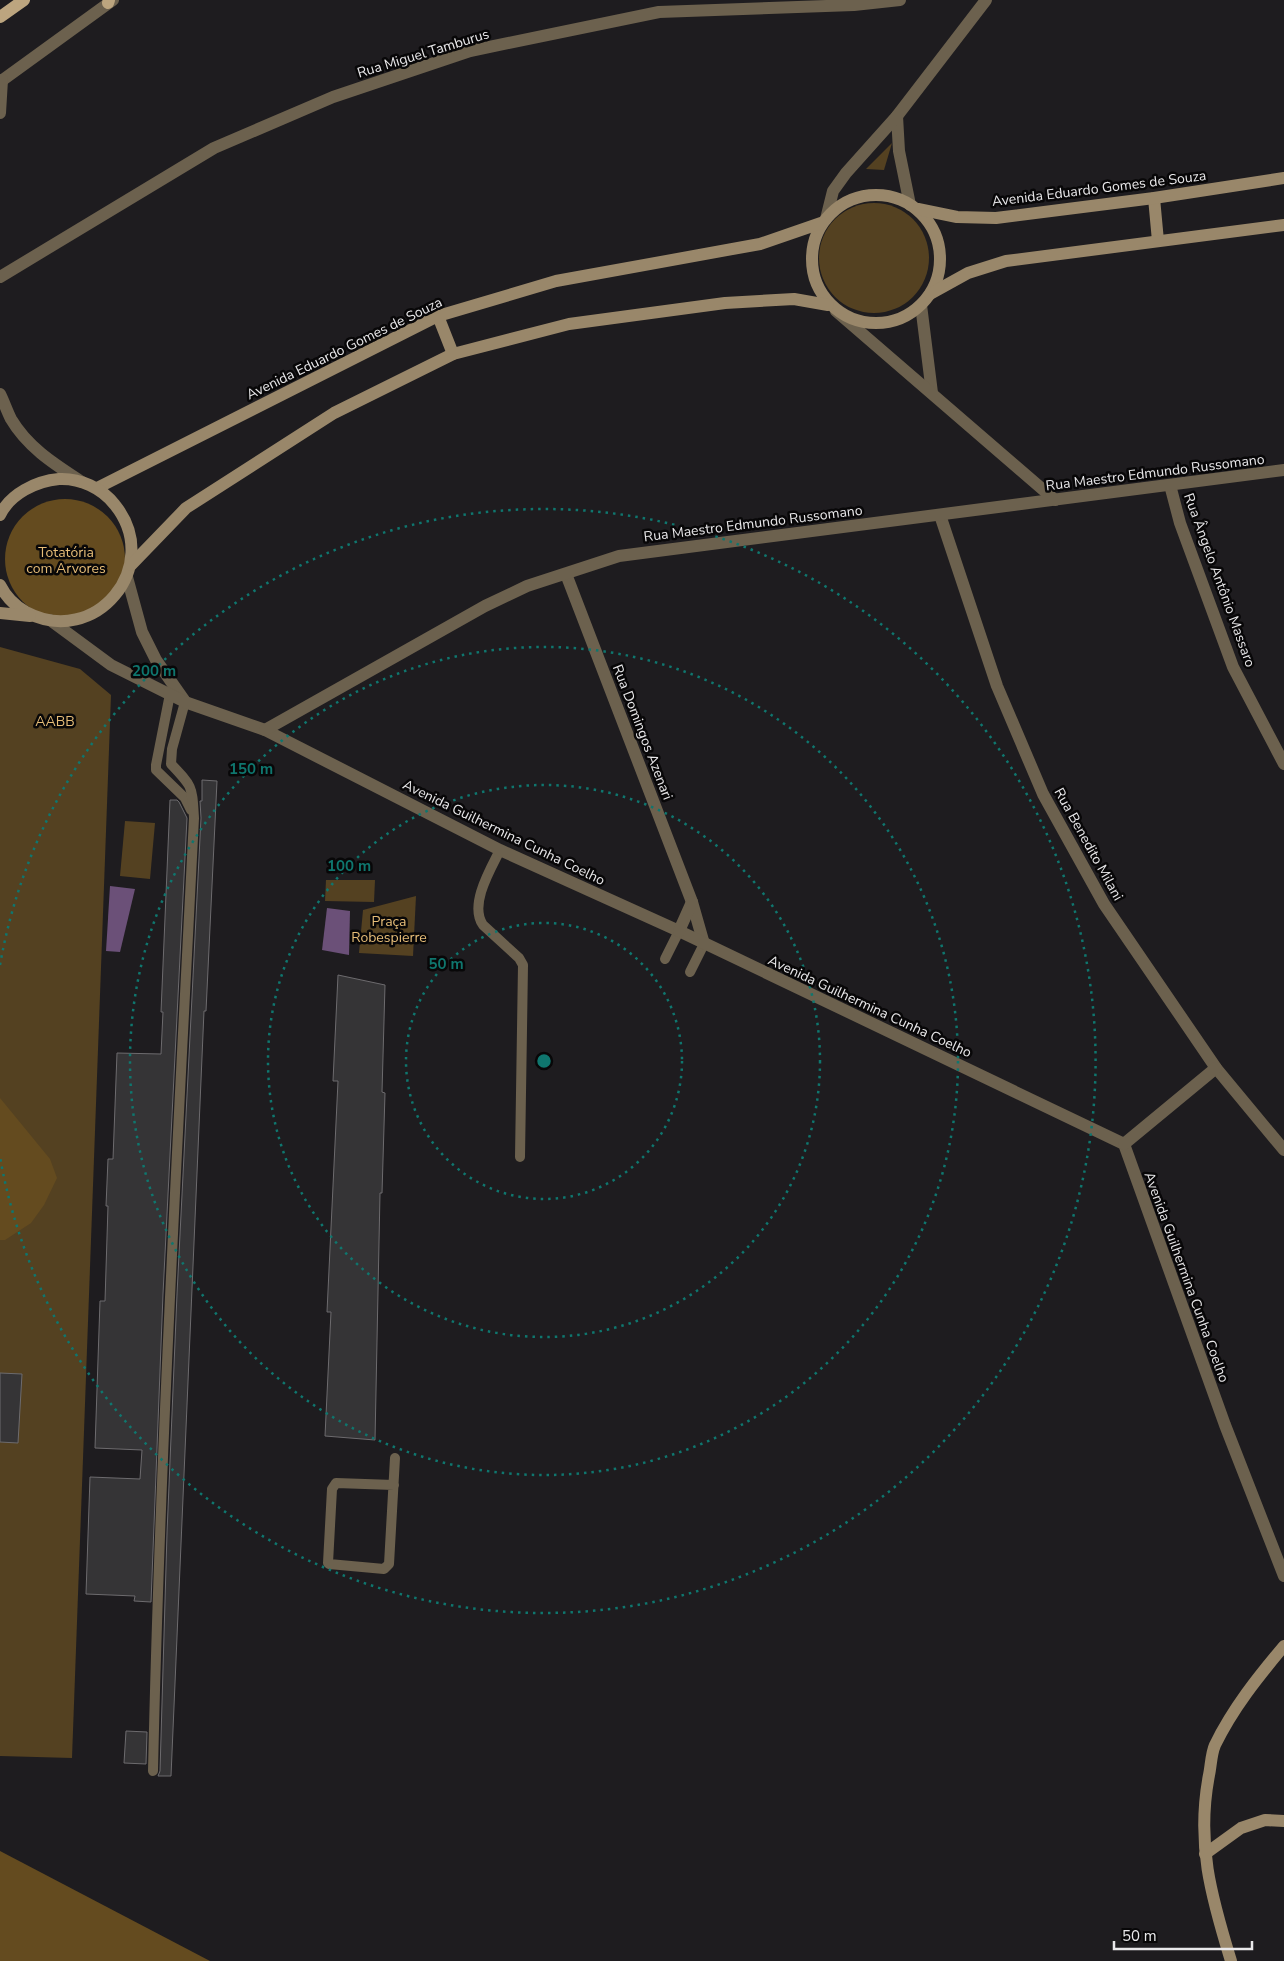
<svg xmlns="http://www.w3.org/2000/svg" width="1284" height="1961" viewBox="0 0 1284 1961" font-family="'Nunito Sans',sans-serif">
<rect width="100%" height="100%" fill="#1e1c1f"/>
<!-- green -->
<g fill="#544121">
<polygon points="892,143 884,170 866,169"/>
<circle cx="874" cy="258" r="55"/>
<polygon points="0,647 80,669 111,695 72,1758 0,1756"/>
<polygon points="125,821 155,823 150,879 120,876"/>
<polygon points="326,880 375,880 374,902 325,901"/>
<polygon points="416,896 413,956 359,953 363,910"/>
</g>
<!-- forest -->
<g fill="#644b1f">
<circle cx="65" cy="559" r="60"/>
<polygon points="0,1098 50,1159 57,1178 44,1205 31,1223 5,1240 0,1240"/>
<polygon points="0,1851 210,1961 0,1961"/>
</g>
<!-- water -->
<g fill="#6b5078">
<polygon points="110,886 135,889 120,952 106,951"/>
<polygon points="327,908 350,911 349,955 322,950"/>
</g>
<!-- building -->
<g fill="#353436" stroke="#6d6b6e">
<polygon points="202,780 217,781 206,1011 204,1011 171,1776 158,1776 160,1771 167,1533 177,1294 201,818 200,801 202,801"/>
<polygon points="170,800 177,800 179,802 187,818 163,1294 151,1602 134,1601 135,1596 86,1594 90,1477 140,1479 142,1450 95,1448 100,1301 105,1301 108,1206 106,1206 108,1159 113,1159 117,1053 161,1054 163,1012 161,1012"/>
<polygon points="338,975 385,985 382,1092 385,1093 382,1193 380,1193 375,1440 325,1436 331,1312 327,1312 338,1081 333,1081"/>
<polygon points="0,1373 22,1374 18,1443 0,1442"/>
<polygon points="126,1731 147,1732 146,1764 124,1763"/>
</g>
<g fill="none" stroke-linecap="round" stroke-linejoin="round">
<!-- lane -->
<g stroke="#6c614e" stroke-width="10">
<polyline points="170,694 156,765 156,770 185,798 191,810"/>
<path d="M500,850C490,870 469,905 483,925L519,958L523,965L520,1157"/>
<polyline points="665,959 679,931"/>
<polyline points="690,972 704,944"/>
<path d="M394,1485L336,1483L332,1489L328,1563L329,1564L384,1569L389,1564C391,1529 393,1493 395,1458"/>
<path d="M153,1771C160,1453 178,1135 194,818C192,786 193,787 171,764L172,749L185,702"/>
</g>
<!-- street -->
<g stroke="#6c614e" stroke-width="12">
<polyline points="0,82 113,0"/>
<polyline points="0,113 2,80"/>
<polyline points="897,116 899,151 910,205"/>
<polyline points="826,219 833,191 846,173 897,116 986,0"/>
<polyline points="0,277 214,148 333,97 470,51 659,12 854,5 900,0"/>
<polyline points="921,305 932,393"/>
<polyline points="836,311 1055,500"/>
<path d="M0,394C4,402 7,411 11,419C28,448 56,465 82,482"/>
<polyline points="1170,485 1180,523 1233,667 1284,764"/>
<polyline points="940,515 997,686 1043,794 1104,904 1216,1068 1284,1150"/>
<polyline points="566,574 692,902 704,944"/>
<polyline points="127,577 142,632 156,660 184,700"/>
<polyline points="50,620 111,665 185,702 265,730 500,850 679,931 1124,1144 1225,1425 1284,1576"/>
<polyline points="265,730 485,606 527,586 619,556 1284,470"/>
<polyline points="679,931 692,902"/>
<polyline points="1124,1144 1216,1068"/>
</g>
<!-- secondary -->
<g stroke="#99876a" stroke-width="12">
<circle cx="876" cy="259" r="64"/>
<polyline points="1154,198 1158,241"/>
<polyline points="918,209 957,217 996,218 1154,198 1284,178"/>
<polyline points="930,294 968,273 1006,261 1284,225"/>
<polyline points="438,316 453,354"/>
<polyline points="97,488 438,316 556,281 760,244 821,223"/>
<path d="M0,515C10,494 36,481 59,479C80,478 102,488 115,505C164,566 95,649 26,612C15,606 6,597 0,585"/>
<polyline points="131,565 186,508 334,413 453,354 569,324 725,303 794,299 828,305"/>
<polyline points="0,613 30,616"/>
<polyline points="1205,1854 1241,1828 1265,1820 1284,1821"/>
<path d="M1231,1961C1211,1896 1196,1843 1209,1775C1211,1766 1211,1754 1215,1745C1233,1708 1258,1677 1284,1646"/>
</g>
<!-- primary -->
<g stroke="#bca57f" stroke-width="12">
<polyline points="108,3 109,0"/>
<polyline points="0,17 24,0"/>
</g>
</g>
<!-- distance rings -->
<g fill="none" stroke="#0f766e" stroke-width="2.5" stroke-dasharray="2.5 5">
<circle cx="544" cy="1061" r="138"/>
<circle cx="544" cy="1061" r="276"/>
<circle cx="544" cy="1061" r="414"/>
<path d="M0 965A552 552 0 1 1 0 1157"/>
</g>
<g text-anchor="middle" stroke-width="5" stroke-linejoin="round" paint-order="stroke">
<!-- street labels -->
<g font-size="14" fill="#e9e8ea" stroke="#080708">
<text transform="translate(423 53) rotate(-17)" y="5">Rua Miguel Tamburus</text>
<text transform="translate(1099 188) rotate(-7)" y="5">Avenida Eduardo Gomes de Souza</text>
<text transform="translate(344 348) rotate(-26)" y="5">Avenida Eduardo Gomes de Souza</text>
<text transform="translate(1155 472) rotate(-7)" y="5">Rua Maestro Edmundo Russomano</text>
<text transform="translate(753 523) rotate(-7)" y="5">Rua Maestro Edmundo Russomano</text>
<text transform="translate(1220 580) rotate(70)" y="5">Rua Ângelo Antônio Massaro</text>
<text transform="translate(643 732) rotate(69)" y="5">Rua Domingos Azenari</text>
<text transform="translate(504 832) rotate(26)" y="5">Avenida Guilhermina Cunha Coelho</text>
<text transform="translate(1089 844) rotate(61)" y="5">Rua Benedito Milani</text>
<text transform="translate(870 1006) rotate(25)" y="5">Avenida Guilhermina Cunha Coelho</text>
<text transform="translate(1187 1277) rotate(70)" y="5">Avenida Guilhermina Cunha Coelho</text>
</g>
<!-- park labels -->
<g font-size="14" fill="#e6bd78" stroke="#080708">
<text x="66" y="557">Totatória<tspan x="66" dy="16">com Arvores</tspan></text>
<text x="55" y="726">AABB</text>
<text x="389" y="926">Praça<tspan x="389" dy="16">Robespierre</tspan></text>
</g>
</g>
<circle cx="544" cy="1061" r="8" fill="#0f766e" stroke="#080708" stroke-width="2.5"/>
<g font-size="15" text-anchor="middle" font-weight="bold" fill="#0f766e" stroke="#080708" stroke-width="5" stroke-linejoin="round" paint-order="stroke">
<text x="154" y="676">200 m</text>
<text x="251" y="774">150 m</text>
<text x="349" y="871">100 m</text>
<text x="446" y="969">50 m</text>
</g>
<!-- scale -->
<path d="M1114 1941v8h138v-8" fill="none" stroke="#e9e8ea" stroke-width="2.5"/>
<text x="1122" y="1941" font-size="15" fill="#e9e8ea" stroke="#080708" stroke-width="4" paint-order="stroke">50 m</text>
</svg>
